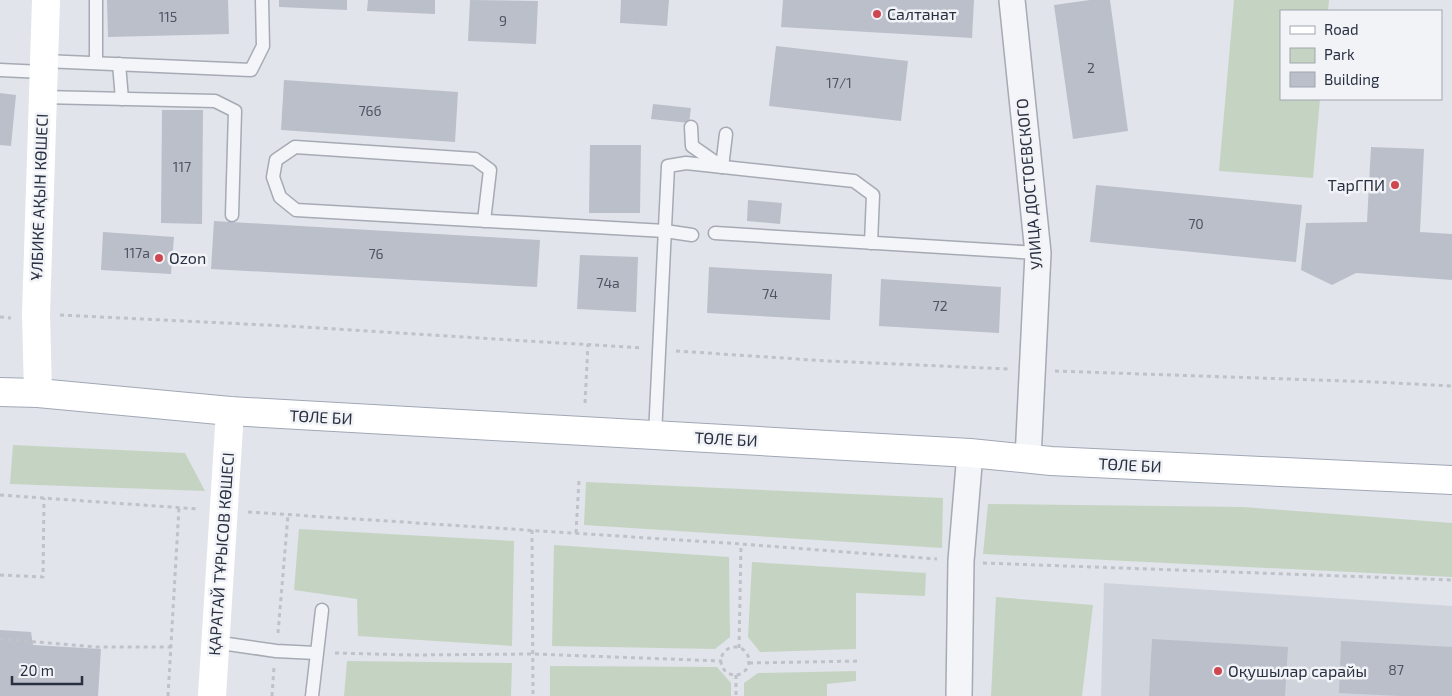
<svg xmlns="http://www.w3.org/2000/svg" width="1452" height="696" viewBox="0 0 1452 696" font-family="'Exo 2',sans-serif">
<rect width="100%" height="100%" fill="#e1e4ea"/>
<!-- built -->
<polygon fill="#cfd3dc" points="1104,583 1452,606 1452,696 1101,696"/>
<!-- green -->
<g fill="#c5d4c2">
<polygon points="1234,0 1329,0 1328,11 1281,11 1281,99 1320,99 1313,178 1219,171"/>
<polygon points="13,445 185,453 205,491 10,484"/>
<polygon points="586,482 943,498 942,548 584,525"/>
<polygon points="988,504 1243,507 1452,523 1452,577 983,554"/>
<polygon points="299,529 514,541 512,646 358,636 357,599 294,590"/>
<polygon points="554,545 729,557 730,637 715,649 552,646"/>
<polygon points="752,562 926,573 925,596 856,593 856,649 760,652 748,637"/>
<polygon points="996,597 1093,605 1082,696 991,696"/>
<polygon points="347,661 512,663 511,696 344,696"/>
<polygon points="550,666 717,667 731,683 731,696 550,696"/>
<polygon points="856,671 856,681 827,684 827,696 744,696 744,683 758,673"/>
</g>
<!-- building -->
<g fill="#bbbfca">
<polygon points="107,0 228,0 229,34 108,37"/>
<polygon points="279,0 347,0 347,10 279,7"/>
<polygon points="368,0 435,0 435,14 367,11"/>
<polygon points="470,0 538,1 536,44 468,41"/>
<polygon points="621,0 669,0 667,26 620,23"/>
<polygon points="783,0 974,0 972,38 781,27"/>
<polygon points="1090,0 1110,0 1128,131 1073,139 1054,5"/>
<polygon points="776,46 908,61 901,121 769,106"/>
<polygon points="284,80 458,92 455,142 281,130"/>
<polygon points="0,93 16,95 11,146 0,145"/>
<polygon points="653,104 691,108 689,123 651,119"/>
<polygon points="162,110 203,110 202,224 161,223"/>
<polygon points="590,145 641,145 640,213 589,213"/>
<polygon points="1371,147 1424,149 1420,232 1452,234 1452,280 1356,273 1332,285 1301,270 1306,223 1367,222"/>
<polygon points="1096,185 1302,205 1296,262 1090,242"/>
<polygon points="748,200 782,203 780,224 747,221"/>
<polygon points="214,221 540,240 537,287 211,269"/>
<polygon points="103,232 174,237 171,274 101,270"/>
<polygon points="580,255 638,257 636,312 577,309"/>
<polygon points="709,267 832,274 830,320 707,313"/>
<polygon points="881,279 1001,287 999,333 879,326"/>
<polygon points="0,630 31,632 33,645 101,649 98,696 0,696"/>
<polygon points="1152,639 1288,647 1285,696 1149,696"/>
<polygon points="1341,641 1452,647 1452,696 1400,696 1339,693"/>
</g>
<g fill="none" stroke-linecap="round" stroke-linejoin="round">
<defs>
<g id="service">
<polyline points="96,0 96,63"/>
<polyline points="44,61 251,70 263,46 262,0"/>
<polyline points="119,64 122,99"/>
<polyline points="0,70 43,72"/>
<polyline points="42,97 215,101 235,111 232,215"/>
<polyline points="691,127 692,146 722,167 726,134"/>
<polyline points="484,221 490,170 475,159 295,147 276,160 273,177 280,197 296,210 665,231 692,235"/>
<polyline points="715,233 1038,253"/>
<polyline points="655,435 668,166 686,163 854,181 873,195 871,243"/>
<polyline points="214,642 276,651 316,653"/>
<polyline points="312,696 322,610"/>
</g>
<g id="minor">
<polyline points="1012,0 1038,253 1028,459"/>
<polyline points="959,696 961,561 970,453"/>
</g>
<polyline id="primary" points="0,392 38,393 230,411 970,453 1051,461 1452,480"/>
</defs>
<!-- service casing -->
<use href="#service" stroke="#a6aab4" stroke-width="15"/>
<!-- minor casing -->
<use href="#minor" stroke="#a6aab4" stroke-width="28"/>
<!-- primary casing -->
<use href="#primary" stroke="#a0a7b5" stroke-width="30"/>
<!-- path -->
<g stroke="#bfc2c8" stroke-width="3" stroke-dasharray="4 4" stroke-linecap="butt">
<polyline points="60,315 286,326 642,348"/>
<polyline points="0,317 11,318"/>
<polyline points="676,351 828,361 1009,369"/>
<polyline points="1055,371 1375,382 1452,386"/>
<polyline points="585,403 588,344"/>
<polyline points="0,495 199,509"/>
<polyline points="248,512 741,544 937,559"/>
<polyline points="532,530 533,696"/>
<polyline points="576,533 579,480"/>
<polyline points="983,563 1452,580"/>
<polyline points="0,575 43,577 44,498"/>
<polyline points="278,633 288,515"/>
<polyline points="0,639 97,647 171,647"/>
<circle cx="735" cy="661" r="14"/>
<polyline points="739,648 741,544"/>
<polyline points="335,653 413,655 533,654 722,661"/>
<polyline points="749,663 860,661"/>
<polyline points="736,675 736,696"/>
<polyline points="168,696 179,507"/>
<polyline points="272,696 274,667"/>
</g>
<!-- service -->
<use href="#service" stroke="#f4f5f8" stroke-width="12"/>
<!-- minor -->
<use href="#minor" stroke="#f4f5f8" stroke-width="25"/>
<!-- secondary -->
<g stroke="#fff" stroke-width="28">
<polyline points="38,393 36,314 46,0"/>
<polyline points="212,696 230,411"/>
</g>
<!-- primary -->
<use href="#primary" stroke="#fff" stroke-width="28"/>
</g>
<!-- markers -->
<g fill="#ce4750" stroke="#f1f3f7" stroke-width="2">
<circle cx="877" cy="14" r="5"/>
<circle cx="1395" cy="185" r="5"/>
<circle cx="159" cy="258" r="5"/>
<circle cx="1218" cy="671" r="5"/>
</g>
<g text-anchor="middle" stroke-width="5" stroke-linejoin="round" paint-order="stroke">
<!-- number labels -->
<g font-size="14" fill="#4e5463">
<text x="168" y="22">115</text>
<text x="503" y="26">9</text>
<text x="1091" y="73">2</text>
<text x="839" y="88">17/1</text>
<text x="370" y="116">76б</text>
<text x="182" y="172">117</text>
<text x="1196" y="229">70</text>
<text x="137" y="258">117а</text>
<text x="376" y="259">76</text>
<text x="608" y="288">74а</text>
<text x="770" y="299">74</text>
<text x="940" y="311">72</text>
<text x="1396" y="675">87</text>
</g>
<!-- poi labels -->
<g font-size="16" fill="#293041" stroke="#f1f3f7" text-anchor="start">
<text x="887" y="20">Салтанат</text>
<text x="1385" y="191" text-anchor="end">ТарГПИ</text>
<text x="169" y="264">Ozon</text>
<text x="1228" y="677">Оқушылар сарайы</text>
</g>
<!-- street labels -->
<g font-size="16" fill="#293041" stroke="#f1f3f7">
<text transform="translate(1029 184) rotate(-95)" y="6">УЛИЦА ДОСТОЕВСКОГО</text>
<text transform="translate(39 197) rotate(-88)" y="6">ҰЛБИКЕ АҚЫН КӨШЕСІ</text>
<text transform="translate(321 417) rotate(3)" y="6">ТӨЛЕ БИ</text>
<text transform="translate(726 439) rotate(3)" y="6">ТӨЛЕ БИ</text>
<text transform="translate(1130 465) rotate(3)" y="6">ТӨЛЕ БИ</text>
<text transform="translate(221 554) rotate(-86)" y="6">ҚАРАТАЙ ТҰРЫСОВ КӨШЕСІ</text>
</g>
</g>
<!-- legend -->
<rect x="1280" y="10" width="162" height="90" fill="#f1f3f7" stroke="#a1a5ae"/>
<rect x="1290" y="26" width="25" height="8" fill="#ffffff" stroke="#a1a5ae"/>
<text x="1324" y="35" font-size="15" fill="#293041">Road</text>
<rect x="1290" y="48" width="25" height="15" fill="#c5d4c2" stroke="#a1a5ae"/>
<text x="1324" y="60" font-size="15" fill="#293041">Park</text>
<rect x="1290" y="72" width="25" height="15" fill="#bbbfca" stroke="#a1a5ae"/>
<text x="1324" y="85" font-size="15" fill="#293041">Building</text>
<!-- scale -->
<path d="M12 676v8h70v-8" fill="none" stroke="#293041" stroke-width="2.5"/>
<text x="20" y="676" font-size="15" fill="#293041" stroke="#f1f3f7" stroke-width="4" paint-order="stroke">20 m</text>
</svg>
